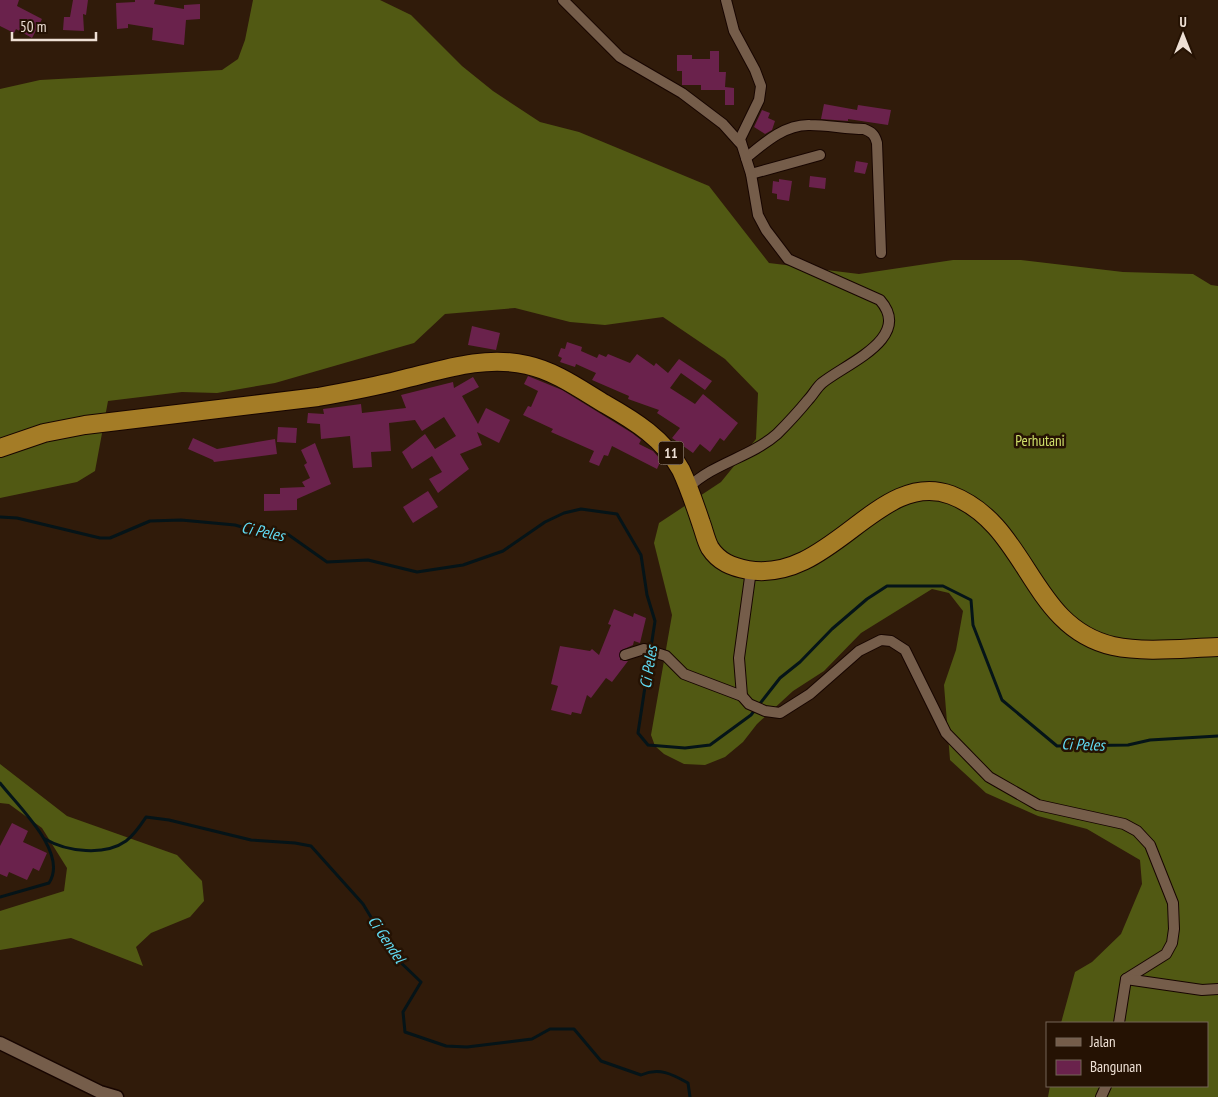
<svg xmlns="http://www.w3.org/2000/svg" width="1218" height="1097" viewBox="0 0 1218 1097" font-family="'PT Sans Narrow',sans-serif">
<rect width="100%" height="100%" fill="#301b0a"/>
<!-- forest -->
<g fill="#515913">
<polygon points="253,0 380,0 411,15 462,66 493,91 540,122 579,132 709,186 769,263 859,274 953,260 1021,260 1123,272 1193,274 1211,285 1218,286 1218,1097 1048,1097 1050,1086 1207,1086 1207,1023 1061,1023 1075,972 1092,962 1121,934 1142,884 1140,860 1087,829 1038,816 986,793 950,760 944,685 956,650 963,611 949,593 932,589 861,633 824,671 793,691 757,724 743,742 725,757 705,765 684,764 664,754 655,746 651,735 672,615 654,543 659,523 721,482 756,439 758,393 725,359 663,317 605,325 570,322 515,308 445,314 414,343 275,383 217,393 182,392 108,401 95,471 77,482 0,498 0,89 40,80 222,70 238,59 245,40"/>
<polygon points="0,764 67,816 177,855 202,881 204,901 190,917 151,933 136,947 143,966 71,938 0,950 0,911 64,891 67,868 42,828 9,804 0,803"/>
</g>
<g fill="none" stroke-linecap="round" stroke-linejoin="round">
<!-- stream -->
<g stroke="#051418" stroke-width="3">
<polyline points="0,517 17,518 100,538 110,538 150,521 181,520 235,525 256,531 286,533 327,562 368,560 417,572 463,565 503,551 545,522 564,513 581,509 617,514 641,555 647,595 655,621 638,733 648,745 685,748 710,745 751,715 780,678 800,662 832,629 867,599 887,586 943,586 971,600 973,625 1002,700 1057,746 1128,745 1150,740 1218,736"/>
<path d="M0,783C18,806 69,853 49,883L0,897"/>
<path d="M45,839C67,852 105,856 126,841C135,834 140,826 146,817L169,820L251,840L295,843L311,846L363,904L395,957L421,982L403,1012L405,1032L446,1046L467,1047L532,1039L550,1029H574L601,1061L641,1075C659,1067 672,1074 688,1083L690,1097"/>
</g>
</g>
<!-- building -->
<g fill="#6a224c">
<polygon points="0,0 19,0 17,6 42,19 32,38 16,29 14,33 0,26"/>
<polygon points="73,0 88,0 86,15 83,14 84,31 63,30 64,17 70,17"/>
<polygon points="135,0 155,0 154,4 184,9 184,5 200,4 200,19 186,20 184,45 152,40 153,28 128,24 128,28 117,29 116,3 135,2"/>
<polygon points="710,51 719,51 719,72 726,72 725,87 734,88 734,105 725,105 725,90 701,90 701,85 682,85 682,71 677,71 677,55 692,55 692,59 710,59"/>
<polygon points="824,104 857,110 858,105 891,110 888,125 848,119 848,121 821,119"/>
<polygon points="762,110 770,113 768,118 775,121 772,130 765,134 754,127"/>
<polygon points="856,161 868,163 865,174 854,172"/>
<polygon points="810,176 826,178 825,189 809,187"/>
<polygon points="779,179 792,181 789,201 777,199 777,194 772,193 773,181 779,182"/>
<polygon points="472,326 500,333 496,350 468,345"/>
<polygon points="567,342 582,347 581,351 597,358 599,354 606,357 608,354 630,363 637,354 654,366 656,363 668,373 679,359 712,381 705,390 681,373 670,388 695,404 703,394 738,423 724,441 720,438 710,452 700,444 693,453 672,438 680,428 657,413 659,410 628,399 629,396 592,380 596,373 576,364 575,367 560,362 562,358 558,356 561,348 565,349"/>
<polygon points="528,376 562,390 632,433 641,440 639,444 653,451 661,460 657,469 612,446 608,456 604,455 599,466 589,462 594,451 551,432 553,429 523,415 528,406 531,407 538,391 524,384"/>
<polygon points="473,377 479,387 462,396 478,424 486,408 510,420 499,443 477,432 482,445 460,454 469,469 438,493 429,479 442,472 432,456 412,469 402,452 425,434 435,449 456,436 444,417 422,431 415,420 389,423 391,451 371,452 372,467 353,468 350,436 321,439 320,424 307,423 308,413 324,414 323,409 361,404 362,413 406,408 401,395 453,382 454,388"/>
<polygon points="278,427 297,428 296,443 277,442"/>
<polygon points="193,438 217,449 275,439 277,454 214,462 213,460 188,449"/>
<polygon points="315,443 331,484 297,499 297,510 264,511 264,494 280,494 280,488 305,487 302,482 310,478 304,465 307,463 301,450"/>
<polygon points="428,491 438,507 413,523 403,507"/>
<polygon points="614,609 633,617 634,613 646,618 640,643 634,641 633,645 620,651 620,660 628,661 612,682 606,678 591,698 587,695 581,714 572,712 571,715 551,710 558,686 551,684 560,646 590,651 592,649 599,655 611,625 608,624"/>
<polygon points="12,823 28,831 23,842 47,853 39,871 33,868 27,880 9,872 7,877 0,874 0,846"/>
</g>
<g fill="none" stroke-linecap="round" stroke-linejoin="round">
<defs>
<g id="minor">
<polyline points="563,0 620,57 682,93 723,124 740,143"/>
<path d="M746,158C764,143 785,124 810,125C828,125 846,129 864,129C872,132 875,135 877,143L881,253"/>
<polyline points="751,174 820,155"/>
<path d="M689,487C714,463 751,457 777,434C787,424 799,411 808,400C813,395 817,387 822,383C847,363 913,338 880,300L788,259L766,230L758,215L751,174L740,139L759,100L761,86L755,70L734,31L726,0"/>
<polyline points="751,570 739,658 742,696 749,704 765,711 780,713 810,694 859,651 881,640 891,641 905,650 946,733 989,777 1038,805 1124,824 1137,831 1150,845 1173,903 1174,929 1172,943 1166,954 1126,979 1119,1023"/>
<polyline points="625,655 644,649 666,656 684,674 742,696"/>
<polyline points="1126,979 1202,990 1218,989"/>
<polyline points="1101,1097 1106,1086"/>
</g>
<polyline id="tertiary" points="0,1043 100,1092 117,1097"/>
<path id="trunk" d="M0,448L44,433L85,425L318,397C346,392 373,387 400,380C442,370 484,355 527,365C555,371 580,389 605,404C635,421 664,439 681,470C689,487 695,505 701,523C704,531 706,541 710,548C719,562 732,567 748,570C831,584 879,468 951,495C1029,525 1029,627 1113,646C1146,653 1184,648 1218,647"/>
</defs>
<!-- minor casing -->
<use href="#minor" stroke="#170500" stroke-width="12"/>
<!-- tertiary casing -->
<use href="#tertiary" stroke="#170500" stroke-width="15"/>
<!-- trunk casing -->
<use href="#trunk" stroke="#170500" stroke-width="20"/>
<!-- minor -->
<use href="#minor" stroke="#755d4a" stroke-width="10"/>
<!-- tertiary -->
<use href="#tertiary" stroke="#755d4a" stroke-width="12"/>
<!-- trunk -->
<use href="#trunk" stroke="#a47c26" stroke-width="18"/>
</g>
<g text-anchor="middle" stroke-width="5" stroke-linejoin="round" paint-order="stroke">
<!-- shield labels -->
<rect fill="#251203" stroke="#b2a296" stroke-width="1" x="658.5" y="441.5" width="25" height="23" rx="4"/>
<g font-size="14" font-weight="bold" fill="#eee0d5">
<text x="671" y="458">11</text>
</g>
<!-- park labels -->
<g font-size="15" fill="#cfe06a" stroke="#251203">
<text x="1040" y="446">Perhutani</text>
</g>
<!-- water labels -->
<g font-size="16" font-style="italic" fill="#61ddf6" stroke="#251203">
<text transform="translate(263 531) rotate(12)" y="6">Ci Peles</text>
<text transform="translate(648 667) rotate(-81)" y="6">Ci Peles</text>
<text transform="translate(1083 744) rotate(2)" y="6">Ci Peles</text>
<text transform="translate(387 939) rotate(56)" y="6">Ci Gendel</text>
</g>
</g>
<!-- legend -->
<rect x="1046" y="1022" width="162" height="65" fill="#251203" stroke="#756457"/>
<rect x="1056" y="1038" width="25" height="8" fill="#755d4a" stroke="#756457"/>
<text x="1090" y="1047" font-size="15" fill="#eee0d5">Jalan</text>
<rect x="1056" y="1060" width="25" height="15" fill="#6a224c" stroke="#756457"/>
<text x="1090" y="1072" font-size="15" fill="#eee0d5">Bangunan</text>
<!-- north arrow -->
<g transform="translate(1183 35)" stroke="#251203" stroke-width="4" paint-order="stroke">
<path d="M0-4L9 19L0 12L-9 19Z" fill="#eee0d5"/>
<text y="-8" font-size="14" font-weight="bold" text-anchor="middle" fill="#eee0d5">U</text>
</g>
<!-- scale -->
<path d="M12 32v8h84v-8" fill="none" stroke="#eee0d5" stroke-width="2.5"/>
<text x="20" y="32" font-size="15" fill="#eee0d5" stroke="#251203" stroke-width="4" paint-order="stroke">50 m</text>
</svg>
